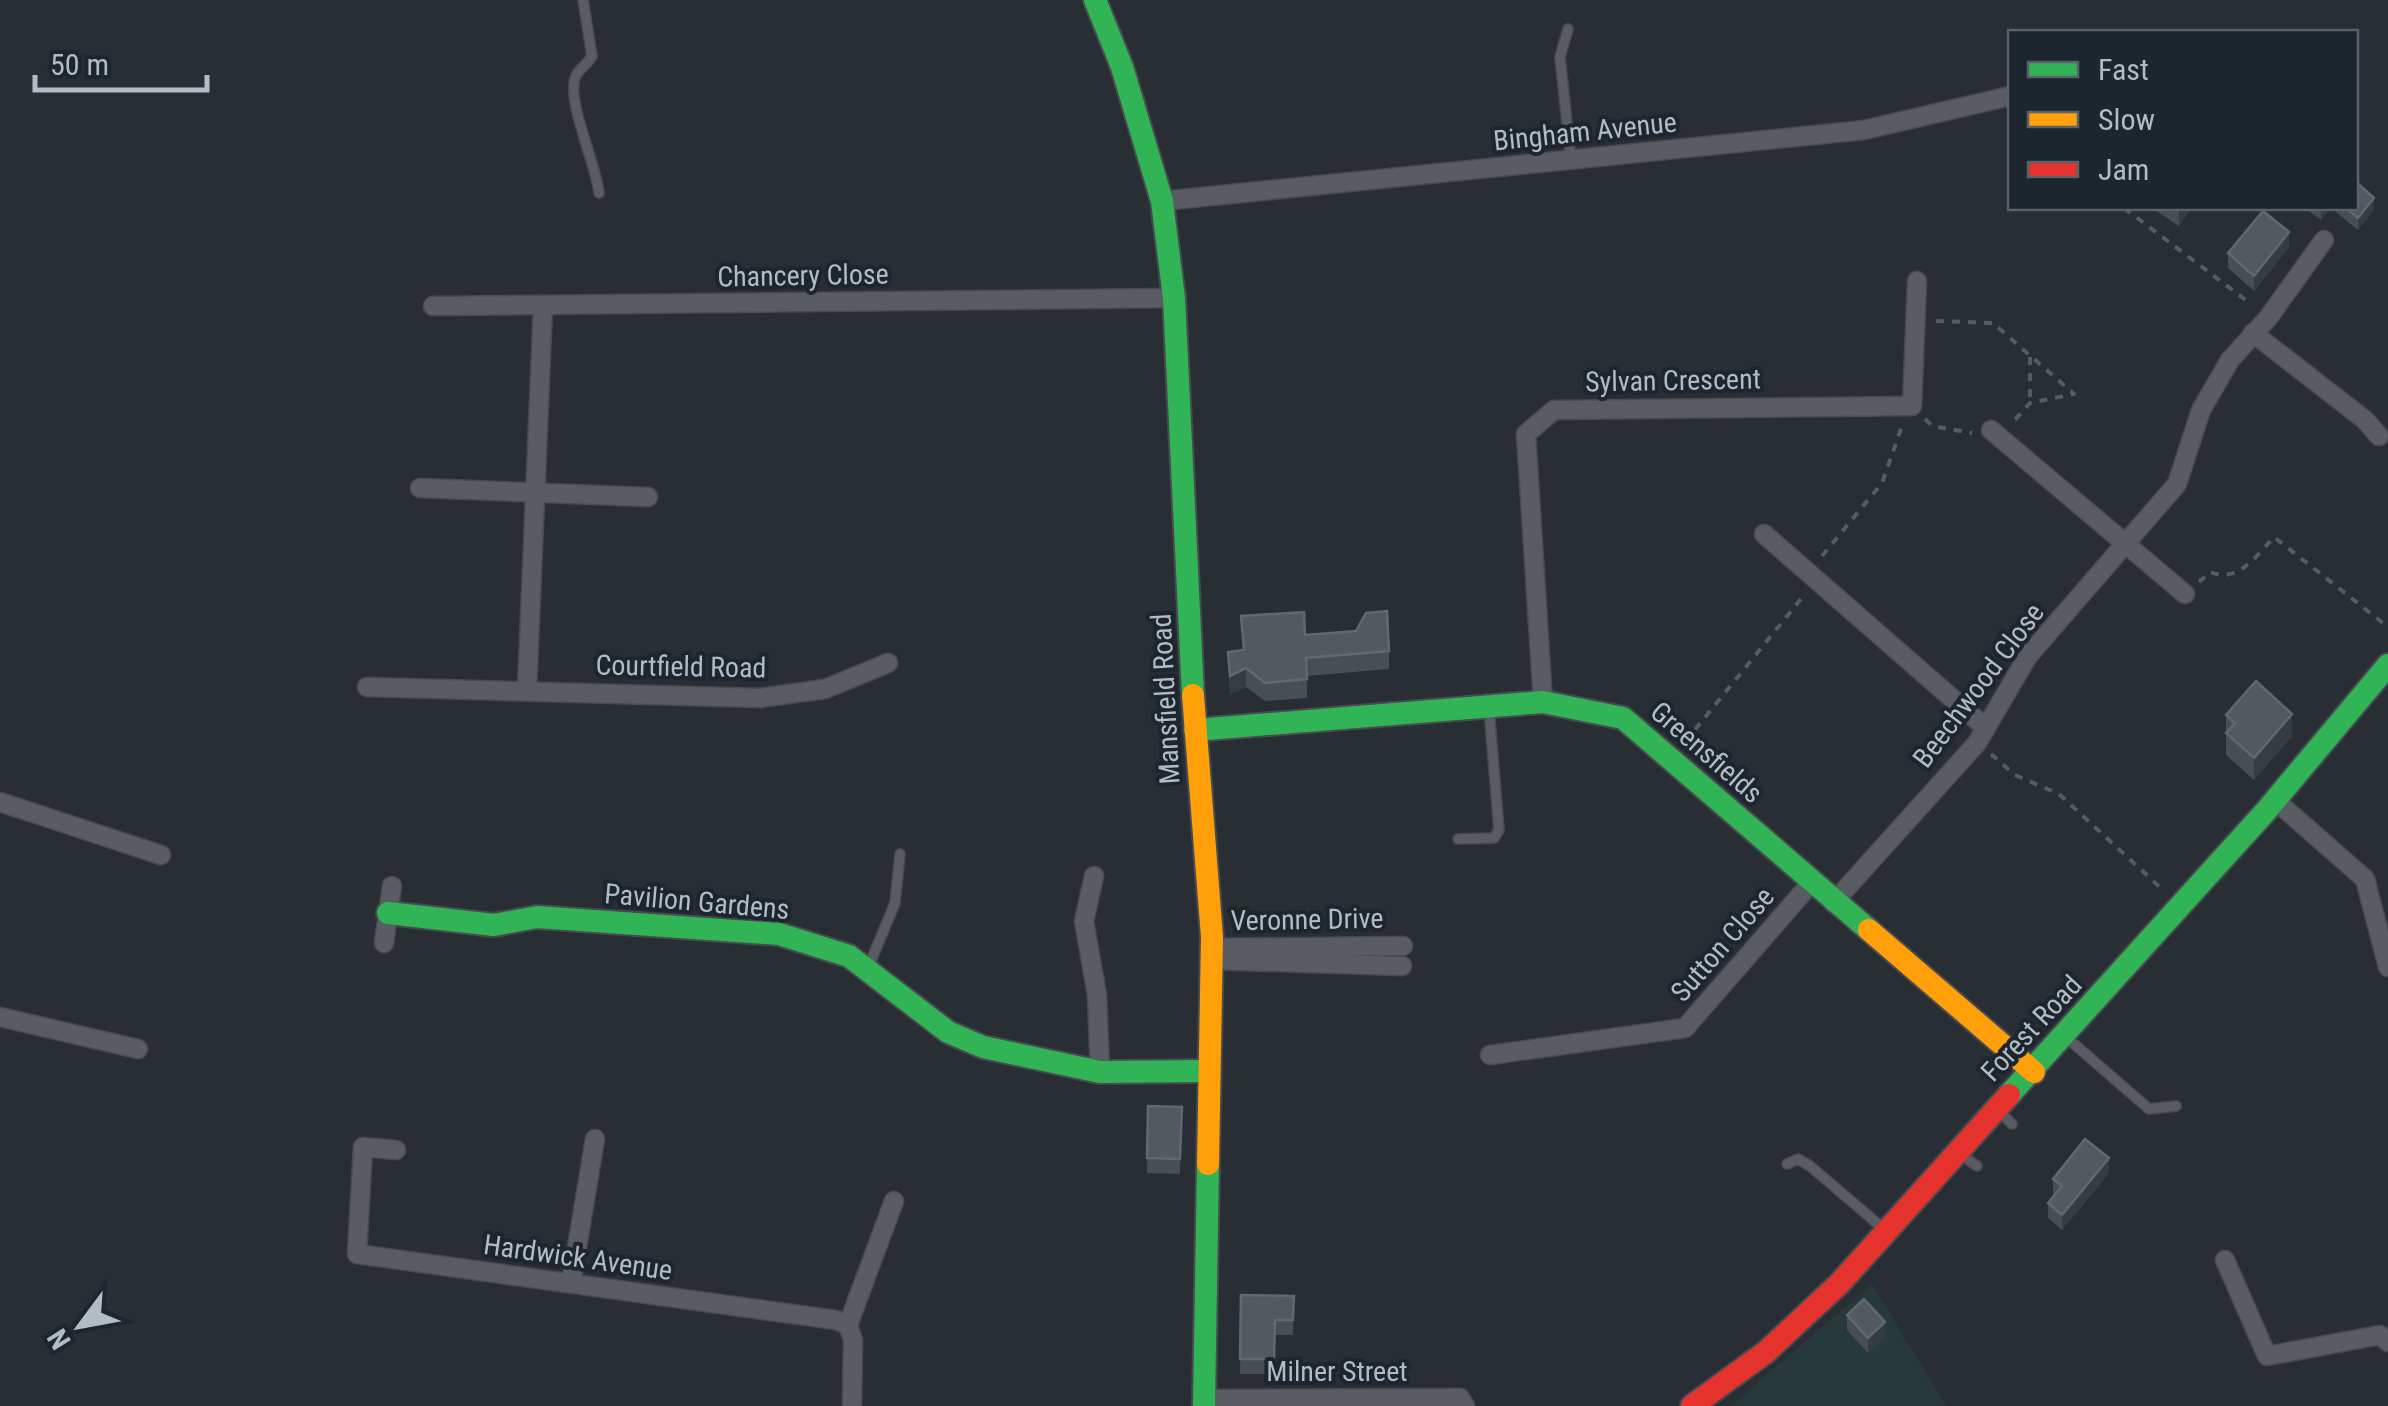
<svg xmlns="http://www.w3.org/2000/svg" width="2388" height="1406" viewBox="0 0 2388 1406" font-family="'Roboto Condensed',sans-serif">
<rect width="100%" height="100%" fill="#292e34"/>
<!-- green -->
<polygon fill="#27393a" points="1872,1284 1946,1406 1731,1406"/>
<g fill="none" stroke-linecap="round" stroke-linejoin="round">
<defs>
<g id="lane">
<path d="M583,0L592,56C588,64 581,67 577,74C563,94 597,166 599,193"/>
<polyline points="1568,29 1560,57 1571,160"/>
<polyline points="1458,839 1494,838 1499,830 1489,709"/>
<polyline points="868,968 895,903 900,854"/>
<polyline points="2066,1037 2149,1109 2176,1106"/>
<polyline points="1999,1111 2012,1124"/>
<polyline points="1960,1154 1977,1166"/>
<polyline points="1787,1164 1798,1159 1810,1166 1885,1230"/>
</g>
<g id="street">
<polyline points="1162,201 1864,130 2010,96"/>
<polyline points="433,306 1174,298"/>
<polyline points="2253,333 2365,420 2379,436"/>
<polyline points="1991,430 2185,594"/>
<polyline points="420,488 648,497"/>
<polyline points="1764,534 1986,728"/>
<polyline points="367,687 760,698 825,689 888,663"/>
<polyline points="527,690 543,305"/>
<polyline points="1543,702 1526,434 1554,410 1912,406 1917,281"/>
<polyline points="2275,800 2365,879 2388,967"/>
<polyline points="0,802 161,855"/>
<polyline points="1094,876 1084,921 1097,995 1100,1072"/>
<polyline points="1833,903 1977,743 2028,656 2177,484 2201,410 2230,360 2268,318 2324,240"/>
<polyline points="384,943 392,886"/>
<polyline points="1211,948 1403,946"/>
<polyline points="1211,960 1402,966"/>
<polyline points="0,1017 138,1049"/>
<polyline points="1490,1055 1685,1028 1811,883"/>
<polyline points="396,1150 363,1147 357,1254 836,1320 848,1325 853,1340 852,1406"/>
<polyline points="2225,1260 2267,1356 2380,1335 2388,1342"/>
<polyline points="571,1283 595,1139"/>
<polyline points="848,1325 894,1201"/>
<polyline points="1205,1399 1460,1398 1465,1406"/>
</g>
<g id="fast">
<polyline points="1095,0 1122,67 1162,201 1174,298 1193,695"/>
<polyline points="1195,730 1543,702 1623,718 1869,930"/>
<polyline points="388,913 494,925 537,917 779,934 849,956 948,1032 983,1047 1100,1072 1208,1071"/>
<polyline points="2009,1095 2266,811 2388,665"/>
<polyline points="1204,1406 1208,1164"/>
</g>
<g id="slow">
<polyline points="1193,695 1212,937 1208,1164"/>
<polyline points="1869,930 2034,1072"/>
</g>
<polyline id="jam" points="1692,1406 1766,1352 1839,1284 2009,1095"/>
</defs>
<!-- lane casing -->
<use href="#lane" stroke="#474a4f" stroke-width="12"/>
<!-- street casing -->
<use href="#street" stroke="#474a4f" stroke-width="21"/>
<!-- fast casing -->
<use href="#fast" stroke="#474a4f" stroke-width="26"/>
<!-- slow casing -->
<use href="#slow" stroke="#474a4f" stroke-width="26"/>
<!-- jam casing -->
<use href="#jam" stroke="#474a4f" stroke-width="26"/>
<!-- path -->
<g stroke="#575c5f" stroke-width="4" stroke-dasharray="8 8" stroke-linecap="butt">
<polyline points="2124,208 2251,304"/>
<polyline points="1936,321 1993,323 2074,394 2030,403 2013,422"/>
<polyline points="2030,357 2030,403"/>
<polyline points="1925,419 1932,426 1972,433"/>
<polyline points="1822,556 1882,483 1902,426"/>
<path d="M2199,582L2210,572C2238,584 2257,555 2274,537L2388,627"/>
<polyline points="1685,742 1805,594"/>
<polyline points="1991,754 2015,775 2059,794 2163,890"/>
</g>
<!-- lane -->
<use href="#lane" stroke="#595c62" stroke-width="9"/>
<!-- street -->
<use href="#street" stroke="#595c62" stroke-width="18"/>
<!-- fast -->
<use href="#fast" stroke="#30b455" stroke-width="22"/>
<!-- slow -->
<use href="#slow" stroke="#ff9f0a" stroke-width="22"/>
<!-- jam -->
<use href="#jam" stroke="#e5322d" stroke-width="22"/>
</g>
<!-- wall -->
<g fill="#494d54">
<polygon points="2152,208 2191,208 2179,226"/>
<polygon points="2305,208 2330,208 2321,220"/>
<polygon points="2331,208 2356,208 2374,210 2358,230"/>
<polygon points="2289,247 2254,291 2228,268 2228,253"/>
<polygon points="1241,616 1305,635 1389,651 1389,669 1307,676 1307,698 1265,701 1246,687 1230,694 1228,652 1243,650"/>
<polygon points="2226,715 2292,736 2254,780 2226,755"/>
<polygon points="1148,1106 1182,1107 1180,1174 1147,1173"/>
<polygon points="2109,1173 2062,1230 2048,1218 2048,1203 2054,1195 2053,1194 2053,1179"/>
<polygon points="1241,1295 1294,1296 1293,1335 1275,1335 1274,1374 1240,1374"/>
<polygon points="1847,1315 1885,1337 1868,1353 1847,1330"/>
</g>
<!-- shaded-wall -->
<g fill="#373c42">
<polygon points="2374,198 2374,210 2358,230 2358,218"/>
<polygon points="2182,208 2191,208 2179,226 2179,211"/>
<polygon points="2321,208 2330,208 2321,220"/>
<polygon points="2289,232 2289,247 2254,291 2254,276"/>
<polygon points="1246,668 1246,687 1230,694 1230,676"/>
<polygon points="2292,714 2292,736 2254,780 2254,758"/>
<polygon points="2109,1158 2109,1173 2062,1230 2062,1215"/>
<polygon points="1885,1322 1885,1337 1868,1353 1868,1338"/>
</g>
<!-- building -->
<g fill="#545960" stroke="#636870" stroke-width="2.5">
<polygon points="2356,182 2374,198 2358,218 2346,208 2356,208"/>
<polygon points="2263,211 2289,232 2254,276 2228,253"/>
<polygon points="1387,611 1389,651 1306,658 1307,679 1265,683 1246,668 1230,676 1228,652 1244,650 1241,616 1304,612 1305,635 1356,631 1366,613"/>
<polygon points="2256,681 2292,714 2254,758 2226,733 2235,723 2226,715"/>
<polygon points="1148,1106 1182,1107 1180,1159 1147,1158"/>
<polygon points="2085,1139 2109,1158 2062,1215 2048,1203 2062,1186 2053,1179"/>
<polygon points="1241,1295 1294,1296 1293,1320 1275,1320 1274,1359 1240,1359"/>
<polygon points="1864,1299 1885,1322 1868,1338 1847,1315"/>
</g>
<g text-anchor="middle" stroke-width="8" stroke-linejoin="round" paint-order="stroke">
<!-- street labels -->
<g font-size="28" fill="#b3bbc5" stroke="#1d252e">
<text transform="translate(1585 131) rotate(-6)" y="10">Bingham Avenue</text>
<text transform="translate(803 275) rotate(-1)" y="10">Chancery Close</text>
<text transform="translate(1673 380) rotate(-1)" y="10">Sylvan Crescent</text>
<text transform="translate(681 666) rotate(1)" y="10">Courtfield Road</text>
<text transform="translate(1978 685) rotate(-53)" y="10">Beechwood Close</text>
<text transform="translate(1165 699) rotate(-93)" y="10">Mansfield Road</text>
<text transform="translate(1707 752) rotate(41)" y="10">Greensfields</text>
<text transform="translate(697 901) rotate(5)" y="10">Pavilion Gardens</text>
<text transform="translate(1307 919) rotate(-1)" y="10">Veronne Drive</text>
<text transform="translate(1722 944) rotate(-49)" y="10">Sutton Close</text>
<text transform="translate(2031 1028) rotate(-47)" y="10">Forest Road</text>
<text transform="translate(578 1257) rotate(8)" y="10">Hardwick Avenue</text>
<text x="1337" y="1381">Milner Street</text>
</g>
</g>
<!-- legend -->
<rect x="2008" y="30" width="350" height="180" fill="#1d252e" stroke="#59616a" stroke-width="2.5"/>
<rect x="2028" y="62" width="50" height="15" fill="#30b455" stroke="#59616a" stroke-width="2.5"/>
<text x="2098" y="80" font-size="30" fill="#b3bbc5">Fast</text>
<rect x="2028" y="112" width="50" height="15" fill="#ff9f0a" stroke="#59616a" stroke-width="2.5"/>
<text x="2098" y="130" font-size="30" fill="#b3bbc5">Slow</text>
<rect x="2028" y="162" width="50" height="15" fill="#e5322d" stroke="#59616a" stroke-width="2.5"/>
<text x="2098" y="180" font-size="30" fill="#b3bbc5">Jam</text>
<!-- north arrow -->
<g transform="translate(80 1326) rotate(238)" stroke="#1d252e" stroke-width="8" paint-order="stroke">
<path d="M0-8L18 38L0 25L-18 38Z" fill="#b3bbc5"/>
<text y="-15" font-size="28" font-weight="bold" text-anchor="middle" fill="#b3bbc5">N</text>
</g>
<!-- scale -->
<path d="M35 75v15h172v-15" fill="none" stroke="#b3bbc5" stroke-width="5"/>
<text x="50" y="75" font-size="30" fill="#b3bbc5" stroke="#1d252e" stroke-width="8" paint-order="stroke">50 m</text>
</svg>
